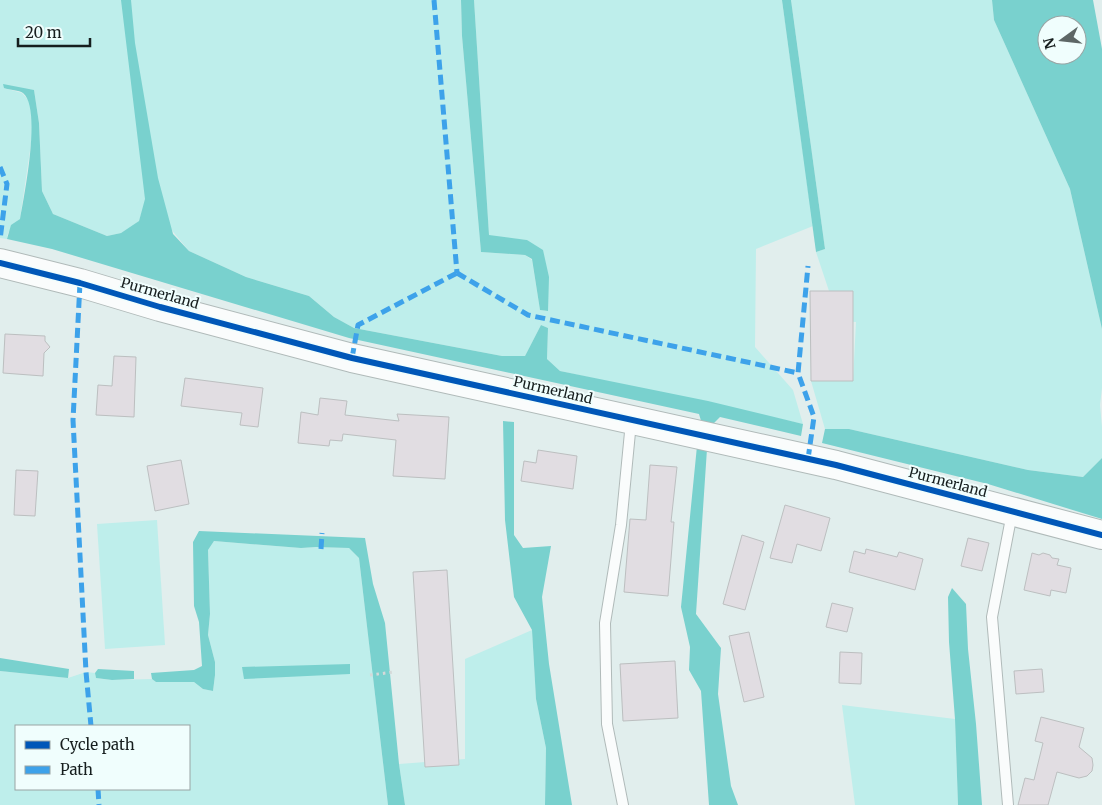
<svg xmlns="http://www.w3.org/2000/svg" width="1102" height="805" viewBox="0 0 1102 805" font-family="Merriweather,serif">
<rect width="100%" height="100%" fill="#e1eeed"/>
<!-- green -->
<g fill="#beeeeb" fill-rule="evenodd">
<polygon points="0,0 461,0 462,36 481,252 525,255 532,260 540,310 547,311 527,240 489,236 474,0 782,0 813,226 756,249 755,347 793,390 803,424 560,371 547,359 548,328 541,325 525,356 502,356 354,328 334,317 309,296 246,277 189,251 146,199 139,221 133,226 121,233 107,236 53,214 42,191 39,123 34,90 4,88 22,93 30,102 33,130 20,219 8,233 7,239 0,238"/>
<polygon points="791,0 992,0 994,20 1070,189 1102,329 1102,388 1100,405 1102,427 1102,458 1083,477 1028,470 849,429 825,429 811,381 853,381 856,322 839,321 816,252 825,249"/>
<polygon points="157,520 165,645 105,649 97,524"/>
<path d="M214,541L301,548L316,547L349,548L359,558L388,805H0V671L68,678L86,672L95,673L96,678L112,680L152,679L156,682H194L203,689L213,691L215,675V662L208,635L210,614L208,550ZM16,726H189V789H16Z"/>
<polygon points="532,630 536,699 546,748 545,805 405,805 399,764 465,759 465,659"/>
<polygon points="842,705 955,719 958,805 855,805"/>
</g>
<!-- water -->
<g fill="#79d1ce" fill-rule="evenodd">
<path d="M121,0H131L135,43L158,178L173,234L189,251L246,277L309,296L334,317L354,328L502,356H525L541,325L548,328L547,359L560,371L708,401L803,424L801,436L720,417L712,425L707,449L696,614L721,648L718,694L731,786L738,805H709L701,691L689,670L690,647L681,607L697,446L702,424L699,414L349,338L52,249L7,239L11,225L20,219C24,196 42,108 23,93C19,90 10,90 4,88L3,84L34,90L39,123L42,191L53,214L107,236L121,233L139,221L145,199Z"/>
<polygon points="461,0 474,0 489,235 527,240 543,250 549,277 548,311 540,310 532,259 525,255 481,252 462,36"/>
<polygon points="782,0 791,0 825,249 816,252"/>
<path d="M992,0H1093L1102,49V329L1070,189L994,20ZM1047,25H1077V55H1047Z"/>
<polygon points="503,421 514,422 514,535 523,548 551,546 542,597 549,664 572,805 545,805 546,748 536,699 532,630 514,597 505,520"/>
<polygon points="825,429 849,429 1028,470 1083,477 1102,458 1102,519 988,484 822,443"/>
<polygon points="199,531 365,538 373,584 385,623 399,764 405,805 388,805 359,558 349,548 316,547 301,548 214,541 208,550 210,614 208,635 215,662 215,675 213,691 203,689 194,682 156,682 152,679 151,673 194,670 202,666 199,622 194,606 193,542"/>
<polygon points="952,588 966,604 968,649 976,724 982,805 958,805 955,719 949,642 948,597"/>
<polygon points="0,658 69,669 68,678 0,671"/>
<polygon points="350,664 350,674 244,679 242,667"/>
<polygon points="98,669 134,671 134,679 112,680 96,678 95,673"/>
</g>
<!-- building -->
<g fill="#e1dde2" stroke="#bcbfc0">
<polygon points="810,291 853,291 853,381 811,381"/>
<polygon points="5,334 45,336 45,341 50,347 44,353 43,376 3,373"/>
<polygon points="114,356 136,357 134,417 96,415 98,385 112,386"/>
<polygon points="185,378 263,388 258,427 240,425 242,413 181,406"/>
<polygon points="320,398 347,401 345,415 399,421 397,414 449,417 445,479 393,476 396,440 343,434 342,441 330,440 329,446 298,443 301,412 318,415"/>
<polygon points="538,450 577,456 573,489 521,481 524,461 536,463"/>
<polygon points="181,460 189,504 155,511 147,466"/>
<polygon points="650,465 677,467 671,522 674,522 668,596 624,592 630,519 646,520"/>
<polygon points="16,470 38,471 35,516 14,515"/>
<polygon points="785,505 830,518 821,551 797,544 792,563 770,558"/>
<polygon points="742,535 764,542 745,610 723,604"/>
<polygon points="968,538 989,543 982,571 961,566"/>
<polygon points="866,549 897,557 899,552 923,559 915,590 849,572 854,551 865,554"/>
<polygon points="1032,553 1039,555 1043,553 1050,555 1052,558 1059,559 1057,565 1071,568 1066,593 1051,590 1050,596 1024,590"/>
<polygon points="447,570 459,765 425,767 413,572"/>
<polygon points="832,603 853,608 847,632 826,627"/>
<polygon points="749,632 764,697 744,702 729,636"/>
<polygon points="840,652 862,653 861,684 839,683"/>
<polygon points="675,661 678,718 623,721 620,664"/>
<polygon points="1042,669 1044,692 1016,694 1014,671"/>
<polygon points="1041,717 1084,728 1079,747 1092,758 1093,765 1092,771 1087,776 1079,778 1057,772 1048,805 1018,805 1025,778 1034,780 1043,743 1035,741"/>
</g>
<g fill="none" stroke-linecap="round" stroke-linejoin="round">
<defs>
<g id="lane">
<polyline points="623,805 607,724 605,623 621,525 631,422"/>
<polyline points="1008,805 992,617 1012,513"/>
</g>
<polyline id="secondary" points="0,263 80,283 160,307 352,358 836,465 1102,535"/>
</defs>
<!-- lane casing -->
<use href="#lane" stroke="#b0bab9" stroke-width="12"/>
<!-- secondary casing -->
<use href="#secondary" stroke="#b0bab9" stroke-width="30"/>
<!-- path -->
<polyline stroke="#d5d9d9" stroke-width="3" stroke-dasharray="2.5 4" stroke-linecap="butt" points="370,675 394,672"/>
<!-- lane -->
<use href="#lane" stroke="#fafcfc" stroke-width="10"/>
<!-- secondary -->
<use href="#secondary" stroke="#fafcfc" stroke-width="28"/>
<!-- quiet -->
<g stroke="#3da2ea" stroke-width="5" stroke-dasharray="10 5" stroke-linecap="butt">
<polyline points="434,0 457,273"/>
<polyline points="0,167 7,184 0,240"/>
<polyline points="457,273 528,315 798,373"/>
<polyline points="80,283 73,420 86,672 91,726"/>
<polyline points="352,358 358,325 457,273"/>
<polyline points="808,459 814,417 798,373 808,266"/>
<polyline points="321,549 322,533"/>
<polyline points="98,789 99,805"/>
</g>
<defs>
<polyline id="cycleway" points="0,263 80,283 160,307 352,358 836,465 1102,535"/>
</defs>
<!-- cycleway casing -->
<use href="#cycleway" stroke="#f0fefd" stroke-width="9"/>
<!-- cycleway -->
<use href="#cycleway" stroke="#0057b8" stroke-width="6"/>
</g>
<g text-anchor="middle" stroke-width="4" stroke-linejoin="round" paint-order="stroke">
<!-- street labels -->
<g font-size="14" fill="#161e1e" stroke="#f0fefd">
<text transform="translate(160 293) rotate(16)" y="5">Purmerland</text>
<text transform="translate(553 390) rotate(13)" y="5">Purmerland</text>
<text transform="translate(948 482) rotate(15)" y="5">Purmerland</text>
</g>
</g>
<!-- legend -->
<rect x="15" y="725" width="175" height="65" fill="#f0fefd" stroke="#99a4a4"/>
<rect x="25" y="741" width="25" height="8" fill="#0057b8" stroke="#99a4a4"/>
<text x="60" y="750" font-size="15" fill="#161e1e">Cycle path</text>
<rect x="25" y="766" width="25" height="8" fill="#3da2ea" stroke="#99a4a4"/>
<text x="60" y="775" font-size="15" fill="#161e1e">Path</text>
<!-- north arrow -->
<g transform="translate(1062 40) rotate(255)"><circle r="24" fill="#f0fefd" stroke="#99a4a4"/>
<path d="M0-4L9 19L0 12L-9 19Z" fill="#5d6766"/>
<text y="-8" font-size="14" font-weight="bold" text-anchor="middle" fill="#161e1e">N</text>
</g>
<!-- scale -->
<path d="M18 38v8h72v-8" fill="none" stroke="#161e1e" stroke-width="2.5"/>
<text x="25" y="38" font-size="15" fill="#161e1e" stroke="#f0fefd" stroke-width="4" paint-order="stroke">20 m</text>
</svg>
